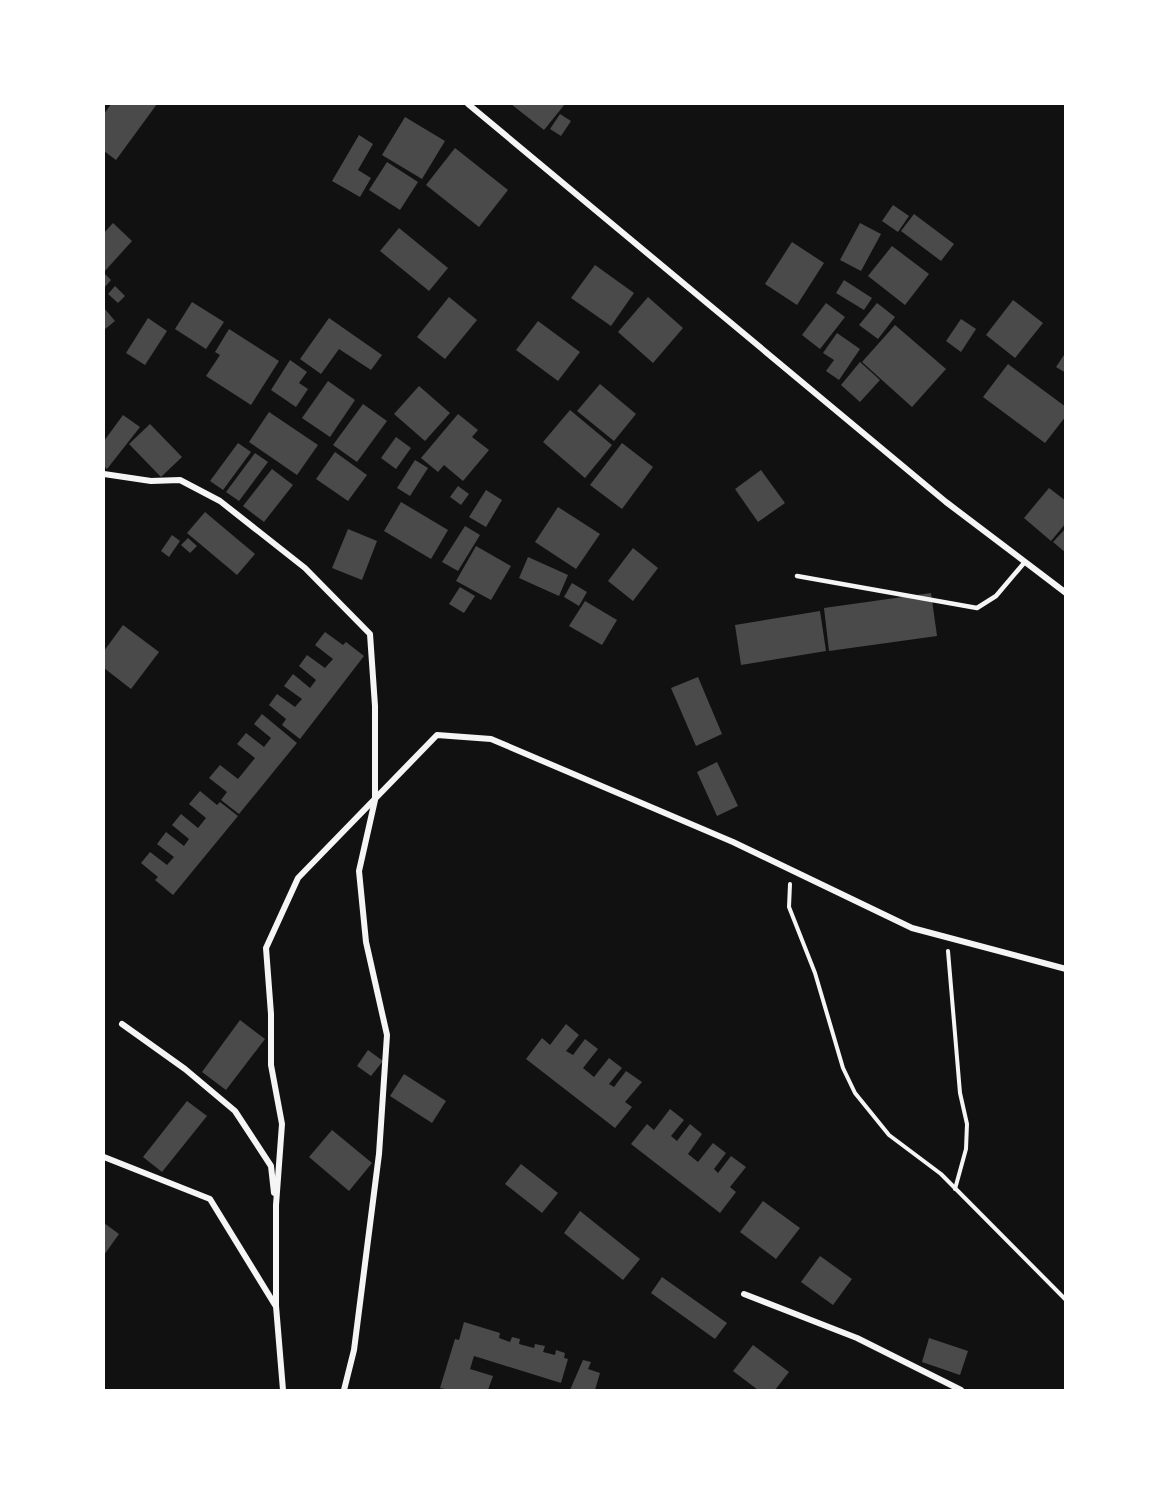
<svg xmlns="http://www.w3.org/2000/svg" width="1169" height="1494" viewBox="0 0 1169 1494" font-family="Arial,sans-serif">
<rect width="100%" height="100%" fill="#111"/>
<!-- building -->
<g fill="#4a4a4a">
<polygon points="111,104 157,104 116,160 104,151 104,114"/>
<polygon points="511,104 565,104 544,130"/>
<polygon points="560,114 571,121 561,136 550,129"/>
<polygon points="405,117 445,141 422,179 382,155"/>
<polygon points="359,135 373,144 358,170 371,178 360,197 332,181"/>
<polygon points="455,148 508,190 479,227 426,185"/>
<polygon points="387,162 418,182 400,210 369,190"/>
<polygon points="893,205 909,216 898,232 882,221"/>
<polygon points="914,214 954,244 941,261 901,231"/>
<polygon points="113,223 132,241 104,272 104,233"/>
<polygon points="860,223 881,234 861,271 840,260"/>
<polygon points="399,228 448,268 429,291 380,251"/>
<polygon points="792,242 824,263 797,305 765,284"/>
<polygon points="892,246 929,274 905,305 868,276"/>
<polygon points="595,265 634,293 611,326 571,298"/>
<polygon points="104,273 111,280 104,288"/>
<polygon points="844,280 872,298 864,310 836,293"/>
<polygon points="115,286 125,296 118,303 108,294"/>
<polygon points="449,297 477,320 445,359 417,337"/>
<polygon points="648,297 683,328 653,363 618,332"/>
<polygon points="1013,300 1043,323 1015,358 986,335"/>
<polygon points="192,302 224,322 206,349 175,329"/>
<polygon points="826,303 845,317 820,349 802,335"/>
<polygon points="877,303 895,317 878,339 859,325"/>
<polygon points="104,308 115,321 104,330"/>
<polygon points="148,318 167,331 145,365 126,353"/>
<polygon points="329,318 382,355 371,370 339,349 321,374 300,359"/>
<polygon points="961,319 976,329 961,352 946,341"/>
<polygon points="538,321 580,352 558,381 516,350"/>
<polygon points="895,325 946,369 912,407 862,362"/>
<polygon points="229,329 279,361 251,405 206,376 220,355 215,352"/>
<polygon points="837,333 860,349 839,380 826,371 834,360 823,353"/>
<polygon points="1066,352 1066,373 1056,367"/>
<polygon points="290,360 307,372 299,383 308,389 296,407 271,390"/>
<polygon points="860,362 880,380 860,402 841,385"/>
<polygon points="1008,364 1066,407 1066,416 1045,443 983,397"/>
<polygon points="328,381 355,400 330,437 302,418"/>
<polygon points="600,384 636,414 614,441 577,411"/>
<polygon points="419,386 450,413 425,441 394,414"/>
<polygon points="363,404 387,421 357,462 333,445"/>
<polygon points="570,410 612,445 585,478 543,442"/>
<polygon points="269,412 318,445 297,475 249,442"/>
<polygon points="458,414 478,430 472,437 489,450 463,481 444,465 438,472 421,458"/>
<polygon points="123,415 140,427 107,469 104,466 104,441"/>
<polygon points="150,424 182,457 161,477 129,444"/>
<polygon points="396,437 411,448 396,469 381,458"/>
<polygon points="238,443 251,452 223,490 210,481"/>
<polygon points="622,443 653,467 622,509 590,485"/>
<polygon points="335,452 367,475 348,501 316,479"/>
<polygon points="255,453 268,462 239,501 226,492"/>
<polygon points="415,460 428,468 410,496 397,488"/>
<polygon points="272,469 293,485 264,522 243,506"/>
<polygon points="761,470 785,503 758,522 735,489"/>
<polygon points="458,486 469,494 461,505 450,497"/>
<polygon points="1049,488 1066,501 1066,523 1051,541 1024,518"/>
<polygon points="486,490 502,500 486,527 469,517"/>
<polygon points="401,502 448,530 431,559 384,531"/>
<polygon points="558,507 600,534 576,569 535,542"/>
<polygon points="205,512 255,554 237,575 187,533"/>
<polygon points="465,526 480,535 458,571 442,562"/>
<polygon points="1066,528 1066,553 1053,542"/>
<polygon points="348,529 377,541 362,580 332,568"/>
<polygon points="172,535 180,541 169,557 161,551"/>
<polygon points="188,538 197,546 190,553 181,545"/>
<polygon points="476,546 511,566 491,600 456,581"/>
<polygon points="633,548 658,568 633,601 608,581"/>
<polygon points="528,557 568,575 559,596 519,578"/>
<polygon points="572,583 587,592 579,606 564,597"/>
<polygon points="460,587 475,596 464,613 449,604"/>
<polygon points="931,593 937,636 829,651 824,608"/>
<polygon points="585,601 617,620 602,645 569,626"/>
<polygon points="820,611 826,651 741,665 735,625"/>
<polygon points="123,625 159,652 131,689 104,668 104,651"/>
<polygon points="325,632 343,645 346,642 364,656 300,739 282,725 286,719 269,705 277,694 295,707 302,699 284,686 293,674 310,688 316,680 299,666 307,655 325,668 333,659 315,645"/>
<polygon points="698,677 722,734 696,746 671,688"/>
<polygon points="262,714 297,743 239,814 221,800 227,792 209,778 220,765 238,779 255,758 237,744 246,733 264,747 271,738 254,724"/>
<polygon points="717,762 738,806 717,816 697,772"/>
<polygon points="200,791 217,805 220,802 238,816 173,895 155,880 158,877 141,863 150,852 167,865 174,857 157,844 166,832 184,846 189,839 172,825 181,814 198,828 206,818 189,804"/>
<polygon points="240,1020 265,1039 226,1090 202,1072"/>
<polygon points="566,1024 579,1035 566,1051 573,1055 585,1039 598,1049 583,1068 594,1077 609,1058 622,1068 609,1084 614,1087 626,1071 642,1082 625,1102 632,1107 615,1128 526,1059 542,1038 550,1045"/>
<polygon points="368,1050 383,1061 371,1076 357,1066"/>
<polygon points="404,1074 446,1101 432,1123 390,1096"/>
<polygon points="187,1101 207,1116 162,1172 143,1157"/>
<polygon points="670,1109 684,1120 671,1136 677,1141 690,1124 702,1134 688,1154 698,1162 713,1143 726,1153 714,1169 718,1173 731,1156 746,1167 730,1187 736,1192 720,1213 631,1144 647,1124 654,1130"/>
<polygon points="332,1130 372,1163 349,1191 309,1157"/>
<polygon points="521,1164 558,1193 542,1213 505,1184"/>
<polygon points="763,1201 800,1228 776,1259 740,1232"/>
<polygon points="580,1211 640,1259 623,1280 564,1233"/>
<polygon points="104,1223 119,1234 104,1255"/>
<polygon points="820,1256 852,1279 833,1305 801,1282"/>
<polygon points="662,1277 727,1323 715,1339 651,1293"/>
<polygon points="464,1322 500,1333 499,1338 510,1342 512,1337 520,1339 519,1344 534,1348 535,1344 545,1346 543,1352 555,1355 556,1350 565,1353 564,1358 568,1359 561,1383 474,1356 470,1369 493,1376 488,1390 449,1390 440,1388 455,1339 459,1340"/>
<polygon points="929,1338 968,1351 960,1375 922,1362"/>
<polygon points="753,1345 789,1372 775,1390 758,1390 733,1371"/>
<polygon points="583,1360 591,1362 588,1369 600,1373 595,1390 570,1390"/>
</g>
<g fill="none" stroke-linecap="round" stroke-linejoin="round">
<!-- path -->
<g stroke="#f5f5f5" stroke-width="4">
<polyline points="790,884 789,907 815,973 843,1068 855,1093 889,1135 941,1174 1066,1300"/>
<polyline points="948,951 960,1093 967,1124 966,1149 955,1189"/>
</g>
<!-- service -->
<polyline stroke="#f5f5f5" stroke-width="4.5" points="797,576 977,608 996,596 1024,563"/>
<!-- minor -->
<g stroke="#f5f5f5" stroke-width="6">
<polyline points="468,104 946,502 1066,593"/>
<polyline points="104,474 151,481 180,480 220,501 305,568 370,634 375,706 375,800 359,871 366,942 387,1035 379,1154 354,1350 344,1390"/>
<polyline points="122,1024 185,1069 235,1111 271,1166 274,1193"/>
<polyline points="104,1157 210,1199 275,1305"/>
<polyline points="744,1294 857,1338 961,1390"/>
<polyline points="283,1390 276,1306 276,1205 282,1124 271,1065 271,1014 266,948 298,878 437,735 491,739 733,842 912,928 1066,969"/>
</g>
</g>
<!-- border -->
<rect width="1169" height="1494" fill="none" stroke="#ffffff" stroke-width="210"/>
</svg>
